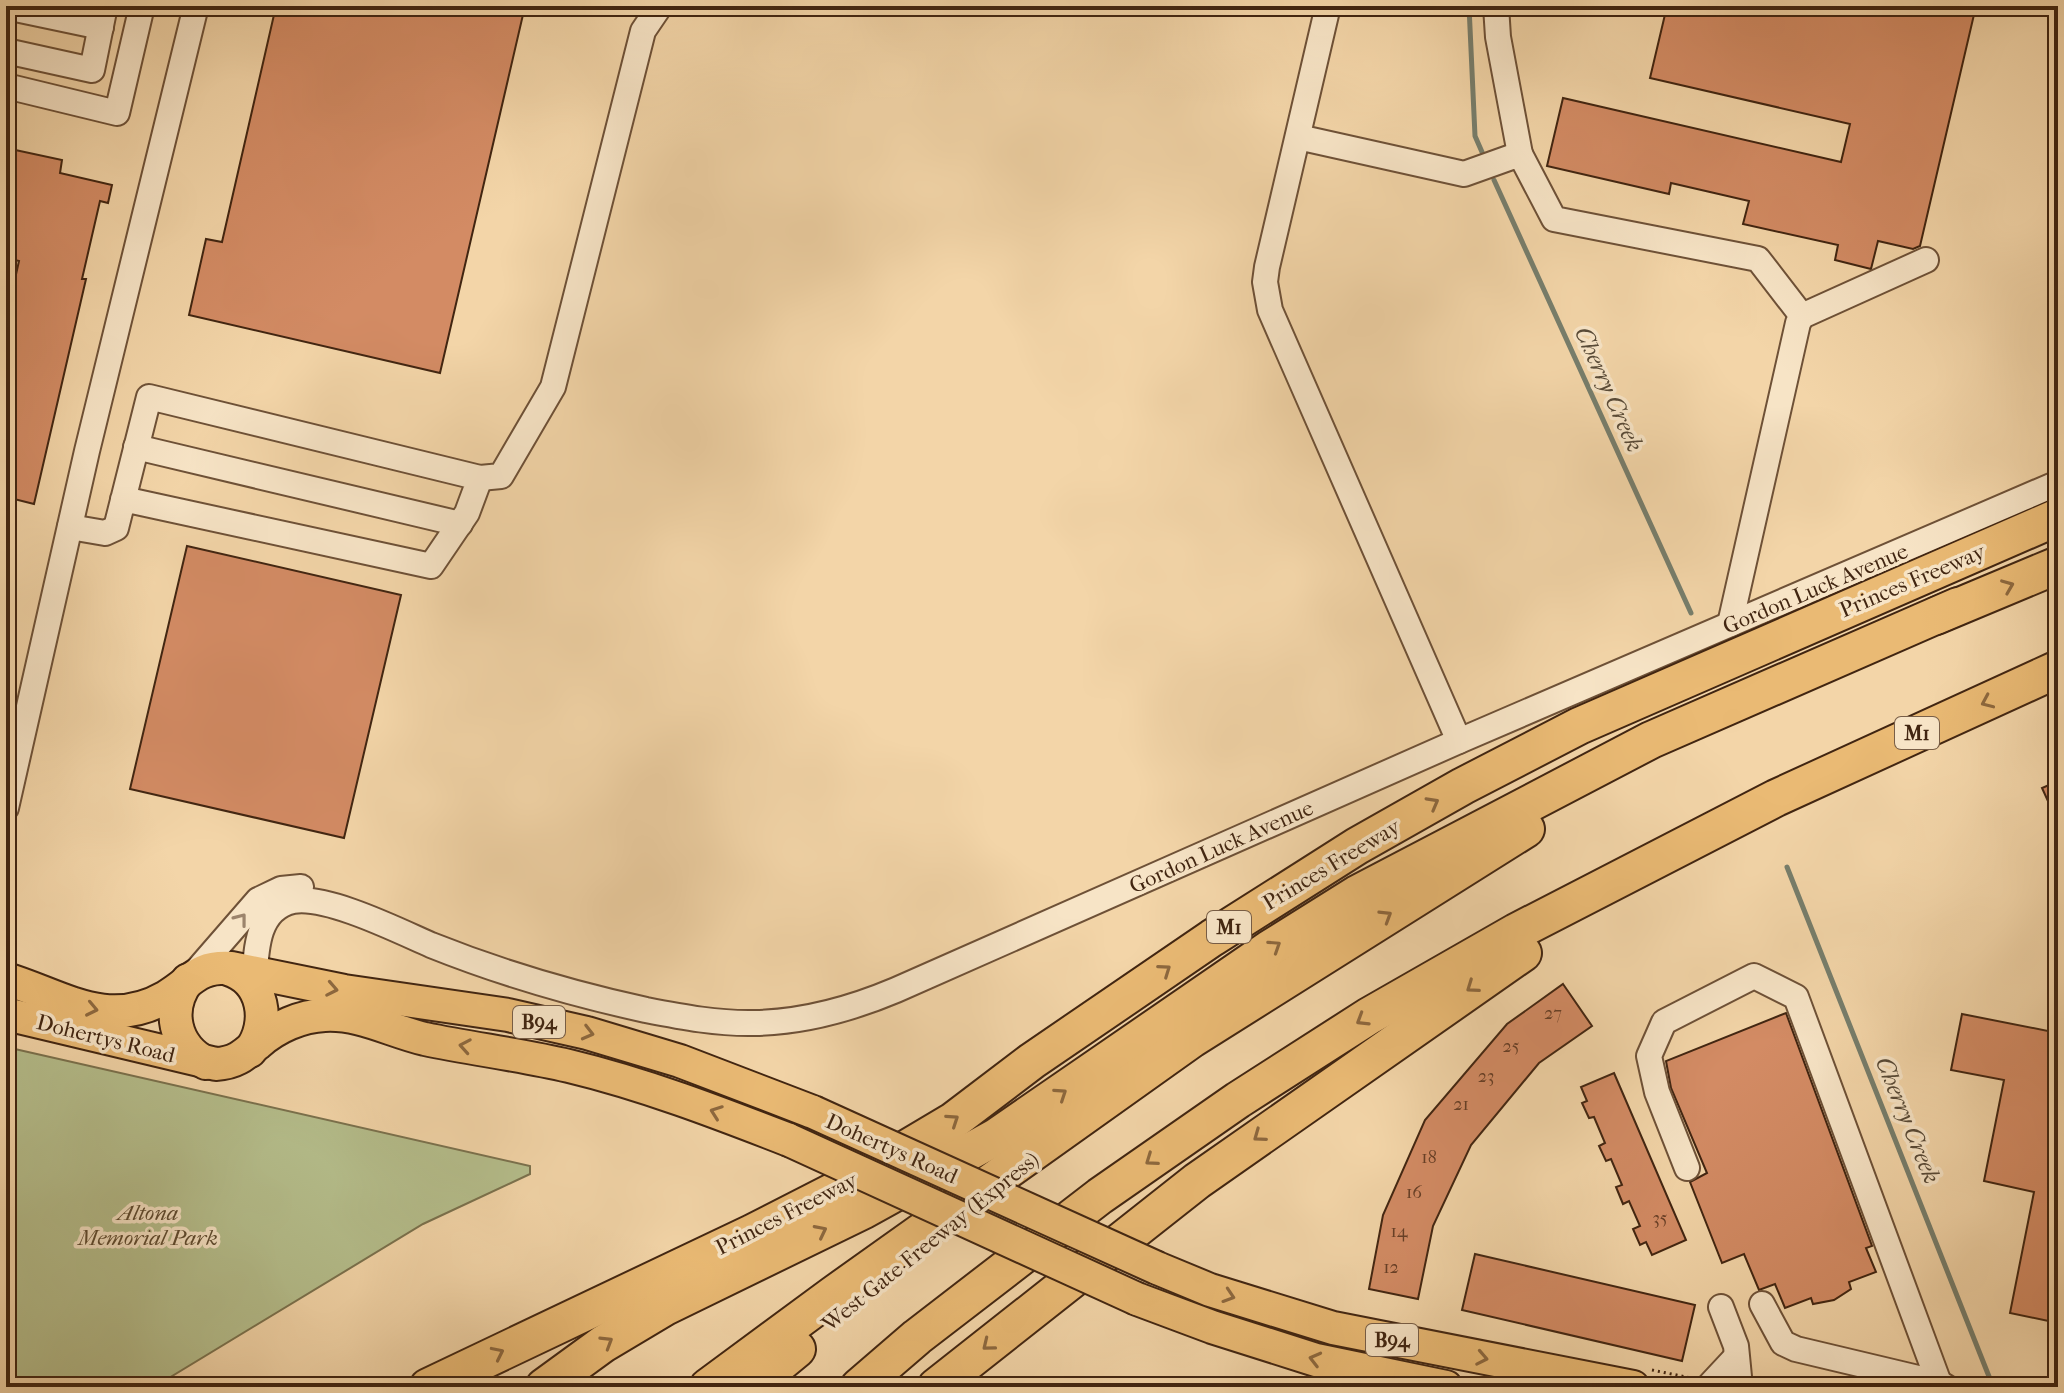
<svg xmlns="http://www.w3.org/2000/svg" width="2064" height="1393" viewBox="0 0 2064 1393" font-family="'IM FELL French Canon',serif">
<rect width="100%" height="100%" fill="#f3d5a8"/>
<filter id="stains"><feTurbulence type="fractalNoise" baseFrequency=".0025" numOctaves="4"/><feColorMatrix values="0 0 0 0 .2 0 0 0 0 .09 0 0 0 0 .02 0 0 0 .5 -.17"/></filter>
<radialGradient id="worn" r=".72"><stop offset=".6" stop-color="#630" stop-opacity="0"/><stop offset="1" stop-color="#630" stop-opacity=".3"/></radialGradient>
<!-- green -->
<polygon fill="#b5be8c" stroke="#7b724e" stroke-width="2" points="6,1047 530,1166 530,1174 423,1224 154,1387 6,1387"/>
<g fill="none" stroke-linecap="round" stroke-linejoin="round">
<!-- stream -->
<g stroke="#777e6c" stroke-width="5">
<polyline points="1469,6 1475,136 1482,152"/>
<polyline points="1494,180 1691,613"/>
<polyline points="1787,867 1990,1379 1995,1387"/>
</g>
</g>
<!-- building -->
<g fill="#d38b64" stroke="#412511" stroke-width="2">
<polygon points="276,6 525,6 440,373 189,315 206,239 222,242"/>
<polygon points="1667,6 1976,6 1920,246 1913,249 1878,241 1871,269 1835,260 1838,245 1743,224 1749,201 1671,183 1669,194 1547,166 1563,98 1841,162 1850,124 1650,78"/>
<polygon points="6,148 62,160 60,173 112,185 108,203 100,201 82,279 86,279 34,504 6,497 6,319 19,261 6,258"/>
<polygon points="187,546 401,595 344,838 130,789"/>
<polygon points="2058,781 2058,823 2042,788"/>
<polygon points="1563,984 1592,1026 1539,1063 1471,1145 1433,1226 1418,1299 1369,1289 1383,1215 1425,1120 1507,1024"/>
<polygon points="1786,1013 1872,1246 1866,1248 1876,1272 1849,1282 1851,1289 1834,1300 1813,1304 1811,1298 1785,1308 1775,1284 1759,1290 1744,1254 1722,1263 1690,1182 1707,1173 1671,1088 1666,1061"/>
<polygon points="1962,1014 2058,1033 2058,1323 2010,1313 2034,1192 1984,1181 2004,1080 1951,1070"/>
<polygon points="1614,1073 1686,1240 1652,1255 1646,1242 1640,1245 1633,1229 1640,1226 1629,1201 1623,1204 1616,1187 1622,1185 1611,1159 1606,1161 1599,1146 1605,1143 1594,1117 1589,1118 1582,1103 1587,1101 1581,1087"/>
<polygon points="1475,1254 1695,1305 1682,1361 1462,1310"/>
</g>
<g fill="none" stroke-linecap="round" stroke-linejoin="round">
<defs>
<g id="minor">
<polyline points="1328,6 1267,267 1265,282 1270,310 1459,741"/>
<polyline points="1496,6 1498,37 1520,154"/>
<polyline points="6,7 101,27"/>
<polyline points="6,51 92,70 105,6"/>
<polyline points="6,86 117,113 142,6"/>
<polyline points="1298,137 1464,174 1520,154 1554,219 1758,259 1802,316"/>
<polyline points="136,447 460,524"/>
<polyline points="480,478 501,476 553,387 643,31 660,6"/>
<polyline points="70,527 105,533 116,528 149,397 480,478 467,513 431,566 123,499"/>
<polyline points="1730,624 1798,323 1802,316 1926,260"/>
<polyline points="6,808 87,451 196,6"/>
<polyline points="192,976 258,900 281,889 301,887"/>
<path d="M254,988C256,957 254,909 293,901C327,895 399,931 431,945C501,973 573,994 646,1010C682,1017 719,1024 755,1023C804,1022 851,1009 896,990L1459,741L2058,483"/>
<polyline points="1687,1168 1657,1092 1649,1056 1664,1022 1754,976 1796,997 1939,1383 1938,1387"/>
<polyline points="1762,1304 1783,1343 1796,1349 1939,1383 1946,1387"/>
<polyline points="1721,1307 1736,1346 1740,1387"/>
<polyline points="1708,1387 1736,1357"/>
</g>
<g id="major">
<path d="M228,969C264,980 271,1023 250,1051"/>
<path d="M6,979C62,996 107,1031 166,997C192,982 196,966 231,968L344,991L508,1015L587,1033L680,1061L813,1112"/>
<path d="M188,980C166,1009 174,1046 206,1063"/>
<path d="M6,1014L216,1064C236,1063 244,1055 258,1043C276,1027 301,1016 325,1015C360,1013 391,1031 425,1039C473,1049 522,1055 569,1066C644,1084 717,1112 789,1140"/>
<polyline points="1157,1268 1210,1290 1333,1328 1633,1387"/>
<polyline points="1137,1299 1212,1327 1316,1360 1446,1387"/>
</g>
<g id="highway">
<polyline points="1936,616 2058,565"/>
<polyline points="428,1387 752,1233 842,1187 953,1121 1032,1061 1212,938 1357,846 1463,786 1579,726 2058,517"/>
<polyline points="544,1387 603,1344 665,1307 864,1210 996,1137 1269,949 1357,894 1651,740 1958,606"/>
<polyline points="708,1387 834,1294 1192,1039 1526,829"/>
<polyline points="751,1387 797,1349"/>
<polyline points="859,1387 917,1337 1100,1196 1238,1100 1369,1016 1516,932 1776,798 2058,669"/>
<polyline points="936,1387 1197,1181 1523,953"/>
</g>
</defs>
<!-- minor casing -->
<use href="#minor" stroke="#6e5137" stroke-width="28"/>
<!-- major casing -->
<use href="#major" stroke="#412511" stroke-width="36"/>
<!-- highway casing -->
<use href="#highway" stroke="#412511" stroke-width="40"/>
<!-- path -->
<polyline stroke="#412511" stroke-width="3" stroke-dasharray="2 4" stroke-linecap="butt" points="1652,1370 1691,1378"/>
<!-- minor -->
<use href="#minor" stroke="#f7e4c6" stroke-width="24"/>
<!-- major -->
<use href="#major" stroke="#eaba74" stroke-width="32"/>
<!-- highway -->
<use href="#highway" stroke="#eaba74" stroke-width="36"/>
<defs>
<g id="major-bridge">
<polyline points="813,1112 1157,1268"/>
<polyline points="789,1140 1137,1299"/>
</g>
</defs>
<!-- major-bridge casing -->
<use href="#major-bridge" stroke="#412511" stroke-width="36" stroke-linecap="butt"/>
<!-- major-bridge -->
<use href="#major-bridge" stroke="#eaba74" stroke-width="32"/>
</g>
<!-- one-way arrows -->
<defs><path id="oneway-chevron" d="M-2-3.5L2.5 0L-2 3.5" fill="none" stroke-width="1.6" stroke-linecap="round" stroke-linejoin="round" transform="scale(2)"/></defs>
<g stroke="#8d683e">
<use href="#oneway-chevron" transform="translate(2008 586) rotate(-22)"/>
<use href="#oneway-chevron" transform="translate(1987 702) rotate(156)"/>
<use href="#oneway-chevron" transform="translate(1433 803) rotate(-29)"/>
<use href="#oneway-chevron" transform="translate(1386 916) rotate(-32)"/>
<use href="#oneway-chevron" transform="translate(1275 946) rotate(-33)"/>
<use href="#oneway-chevron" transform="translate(1165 970) rotate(-35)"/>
<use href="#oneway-chevron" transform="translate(1472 987) rotate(145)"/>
<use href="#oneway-chevron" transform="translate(332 989) rotate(11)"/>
<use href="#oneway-chevron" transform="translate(92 1009) rotate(12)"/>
<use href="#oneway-chevron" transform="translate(1362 1020) rotate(148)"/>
<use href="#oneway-chevron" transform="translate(588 1033) rotate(14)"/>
<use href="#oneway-chevron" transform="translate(465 1046) rotate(-170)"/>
<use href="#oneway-chevron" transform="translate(1061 1094) rotate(-34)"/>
<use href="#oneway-chevron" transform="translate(716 1112) rotate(-160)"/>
<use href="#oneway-chevron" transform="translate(953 1120) rotate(-34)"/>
<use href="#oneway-chevron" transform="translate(1259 1136) rotate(144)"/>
<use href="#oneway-chevron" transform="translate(1151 1160) rotate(145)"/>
<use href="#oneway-chevron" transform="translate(821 1231) rotate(-27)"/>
<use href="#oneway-chevron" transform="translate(1229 1296) rotate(18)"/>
<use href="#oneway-chevron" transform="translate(607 1342) rotate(-32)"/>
<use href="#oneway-chevron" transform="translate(988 1345) rotate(141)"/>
<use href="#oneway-chevron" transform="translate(498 1353) rotate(-26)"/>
<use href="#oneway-chevron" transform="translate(1482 1358) rotate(11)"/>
<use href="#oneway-chevron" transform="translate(1315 1359) rotate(-166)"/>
</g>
<use stroke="#9c846c" href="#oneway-chevron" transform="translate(241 919) rotate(-52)"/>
<g text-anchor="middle" stroke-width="7" stroke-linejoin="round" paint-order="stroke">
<!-- number labels -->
<g font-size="18" fill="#663e26">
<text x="1553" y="1019">27</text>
<text x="1511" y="1052">25</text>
<text x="1486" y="1082">23</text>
<text x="1461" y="1110">21</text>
<text x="1429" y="1163">18</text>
<text x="1414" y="1198">16</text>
<text x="1660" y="1224">35</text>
<text x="1399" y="1237">14</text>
<text x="1391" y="1273">12</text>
</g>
<!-- shield labels -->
<g fill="#f7e4c6" stroke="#785e47" stroke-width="2">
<rect x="1895" y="717" width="44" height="32" rx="6"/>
<rect x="1207" y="911" width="44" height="32" rx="6"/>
<rect x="513" y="1006" width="52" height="32" rx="6"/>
<rect x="1366" y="1324" width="52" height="32" rx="6"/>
</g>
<g font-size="20" font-weight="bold" fill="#412511">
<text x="1917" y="740">M1</text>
<text x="1229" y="934">M1</text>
<text x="539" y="1029">B94</text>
<text x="1392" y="1347">B94</text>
</g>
<!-- street labels -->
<g font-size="22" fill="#412511" stroke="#f7e4c6">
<text transform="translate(1912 580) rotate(-23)" y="8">Princes Freeway</text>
<text transform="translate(1815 588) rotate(-23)" y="8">Gordon Luck Avenue</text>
<text transform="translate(1221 846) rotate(-24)" y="8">Gordon Luck Avenue</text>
<text transform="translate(1331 864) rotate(-31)" y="8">Princes Freeway</text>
<text transform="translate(106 1038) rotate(14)" y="8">Dohertys Road</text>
<text transform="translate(892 1148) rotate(24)" y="8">Dohertys Road</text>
<text transform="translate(786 1213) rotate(-27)" y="8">Princes Freeway</text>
<text transform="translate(930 1241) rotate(-39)" y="8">West Gate Freeway (Express)</text>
</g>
<!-- park labels -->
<g font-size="22" font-style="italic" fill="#5e4b30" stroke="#f7e4c6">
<text x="148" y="1220">Altona<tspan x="148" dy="25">Memorial Park</tspan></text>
</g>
<!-- water labels -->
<g font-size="24" font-style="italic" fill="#584a37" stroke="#f7e4c6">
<text transform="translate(1609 389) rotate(66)" y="8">Cherry Creek</text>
<text transform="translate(1908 1120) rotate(68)" y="8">Cherry Creek</text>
</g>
</g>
<!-- margin -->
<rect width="2064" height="1393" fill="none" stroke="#f3d5a8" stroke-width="32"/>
<rect x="8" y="8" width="2048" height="1377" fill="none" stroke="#412511" stroke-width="4"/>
<rect x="16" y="16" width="2032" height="1361" fill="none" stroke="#412511" stroke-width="2"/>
<rect width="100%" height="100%" filter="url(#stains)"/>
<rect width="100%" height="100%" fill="url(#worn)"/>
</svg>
